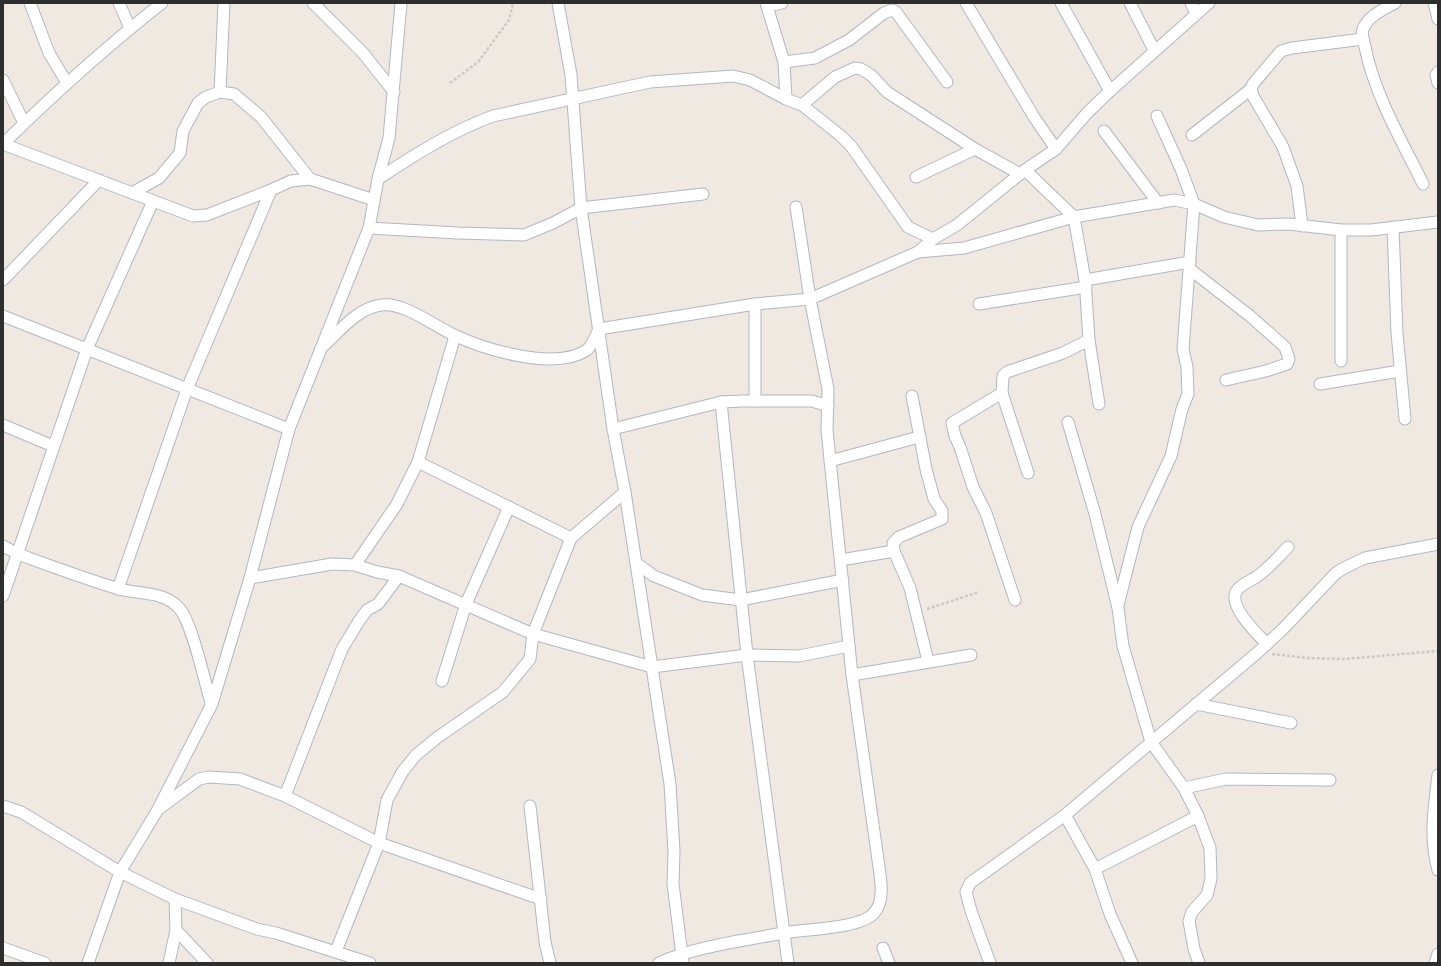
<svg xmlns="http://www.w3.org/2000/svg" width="1441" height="966" viewBox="0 0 1441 966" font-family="Karla,sans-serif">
<rect width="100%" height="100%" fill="#efe9e1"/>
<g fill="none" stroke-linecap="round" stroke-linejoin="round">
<defs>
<g id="minor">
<polyline points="30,3 49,53 67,83"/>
<polyline points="119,3 130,28"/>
<polyline points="313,3 363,53 394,92"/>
<polyline points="558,3 571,75 581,208 613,429 625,492 670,784 674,851 673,884 683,963"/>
<polyline points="766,3 784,62 786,99"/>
<polyline points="966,3 1034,117 1056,149"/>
<polyline points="1061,3 1110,91"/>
<polyline points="1130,3 1154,50"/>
<polyline points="1191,3 1196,14"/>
<path d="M1395,3C1384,9 1368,16 1363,29C1361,34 1364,42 1365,47C1375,96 1401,139 1423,184"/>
<polyline points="1434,3 1438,19"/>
<polyline points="767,6 782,3"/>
<polyline points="784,62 815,58 849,40 884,13 892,10 896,12 947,82"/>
<polyline points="1438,72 1436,75 1438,83"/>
<polyline points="3,80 24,123"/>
<polyline points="220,92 224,3"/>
<polyline points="802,105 835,77 855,68 861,69 871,75 887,92 975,149 1020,174"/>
<polyline points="1104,131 1158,203"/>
<polyline points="1192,135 1251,89"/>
<polyline points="3,144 193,216 207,215 271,190"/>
<path d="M3,144C54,94 106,47 162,3"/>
<polyline points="1025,170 1074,217 1174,200 1194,204 1224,217 1258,225 1289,224 1341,230 1371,230 1438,222"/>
<polyline points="916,177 975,149"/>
<path d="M378,179C414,155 452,131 493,116L650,82L733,76L750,80L786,99L802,105L841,136L851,146L908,227L933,239"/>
<polyline points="132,193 159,178 180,153 183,131 198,103 206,97 220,92 234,94 261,117 310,179"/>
<polyline points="1302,226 1297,186 1283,147 1253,96 1251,89 1253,84 1281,51 1292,48 1363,39"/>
<polyline points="1393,227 1397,333 1405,419"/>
<polyline points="369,228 458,233 524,235 553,223 581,208 703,194"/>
<polyline points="918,252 964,248 1074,217 1085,280 1089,340 1099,404"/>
<polyline points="1191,270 1250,316 1285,347 1289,359 1287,364 1266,371 1226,380"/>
<polyline points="3,280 99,180"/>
<polyline points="1085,280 1190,262"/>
<polyline points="979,304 1086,287"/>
<polyline points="3,316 289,429"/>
<path d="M321,348C339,332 358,307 382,305C404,302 434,326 454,335C486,350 555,371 587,350C592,346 596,335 599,329L755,304L810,299L918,252L933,239L957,225L1025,170L1056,149L1088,112L1110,91L1209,3"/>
<polyline points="1341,361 1341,230"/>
<polyline points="1320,384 1400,371"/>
<polyline points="1002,393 952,423 955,436 960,447 973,487 986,513 1015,600"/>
<polyline points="755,401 755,304"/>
<polyline points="721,402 747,655 788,963"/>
<polyline points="1068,422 1095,514 1118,608 1123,646 1151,742 1184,788 1198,816 1210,848 1211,879 1207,895 1192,912 1189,921 1194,949 1199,963"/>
<polyline points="3,425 53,446"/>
<polyline points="613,429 721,402 743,401 812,401 828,406"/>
<polyline points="830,461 919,437"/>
<polyline points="418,462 571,538"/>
<polyline points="1028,473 1002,393 1003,376 1007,372 1063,353 1089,340"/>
<path d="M3,546L18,554C51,566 83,578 116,588C137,595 163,590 179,608C192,622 205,683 211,703"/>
<polyline points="894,551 893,543 899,537 942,519 942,511 934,499 926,469 912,396"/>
<polyline points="841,560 894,551 910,588 928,661"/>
<polyline points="636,563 654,576 702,595 741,600 843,580"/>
<polyline points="355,565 397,504 418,462 455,336"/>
<polyline points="250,578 332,564 355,565 377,572 399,576 533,634 652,667 747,655 799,656 849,646"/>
<polyline points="118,589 187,389 271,190 291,181 310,179 374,200"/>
<polyline points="3,596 87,349 153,201"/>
<polyline points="1118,605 1138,527 1171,456 1182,409 1188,394 1187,367 1183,349 1194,204 1181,169 1157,116"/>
<path d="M1267,644C1257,634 1225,603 1238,589C1243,583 1253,580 1259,575C1270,567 1279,556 1288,547"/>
<polyline points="852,675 971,655"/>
<polyline points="442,681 466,604 509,507"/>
<polyline points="1196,704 1291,723"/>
<path d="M1438,775C1434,808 1429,837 1438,870"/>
<polyline points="1184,788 1226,779 1330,780"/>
<polyline points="285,796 342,649 359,621 367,610 378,604 399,576"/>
<polyline points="3,806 21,812 120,872 175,899 257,929 276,933 370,963"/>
<polyline points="530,806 545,942 550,963"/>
<polyline points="160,808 199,779 209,777 240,779 285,796 379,843 541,899"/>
<polyline points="1065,815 1095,869 1110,914 1132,963"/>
<polyline points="1095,869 1198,816"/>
<polyline points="176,930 207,963"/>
<polyline points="3,948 45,963"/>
<polyline points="883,948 889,963"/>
<polyline points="336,951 379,843 387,800 403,771 416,755 438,737 503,692 530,659 533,634 571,538 625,492"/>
<polyline points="88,963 120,872 157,811 212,704 250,578 289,429 369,228 378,179 389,138 401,3"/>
<polyline points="169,963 176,930 175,899"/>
<path d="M659,963C697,946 742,941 783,933C804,929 861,929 874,913C886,900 880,876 878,860L852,675L827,430L828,389L810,299L796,207"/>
<polyline points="990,963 971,911 966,892 970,883 1065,815 1257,653 1283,629 1336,573 1344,568 1365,558 1438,544"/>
<polyline points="1435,963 1438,954"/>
</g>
</defs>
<!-- minor casing -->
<use href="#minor" stroke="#b4b7c1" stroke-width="13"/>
<!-- path -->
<g stroke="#c9c9c9" stroke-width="2.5" stroke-dasharray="3 2" stroke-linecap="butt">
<polyline points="450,83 478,62 509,20 513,3"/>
<polyline points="927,609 979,592"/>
<polyline points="1272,654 1308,658 1344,659 1438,651"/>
</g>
<!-- minor -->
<use href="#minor" stroke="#fff" stroke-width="11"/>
</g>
<!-- border -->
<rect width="1441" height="966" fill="none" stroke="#2e2e2e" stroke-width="8"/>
</svg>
